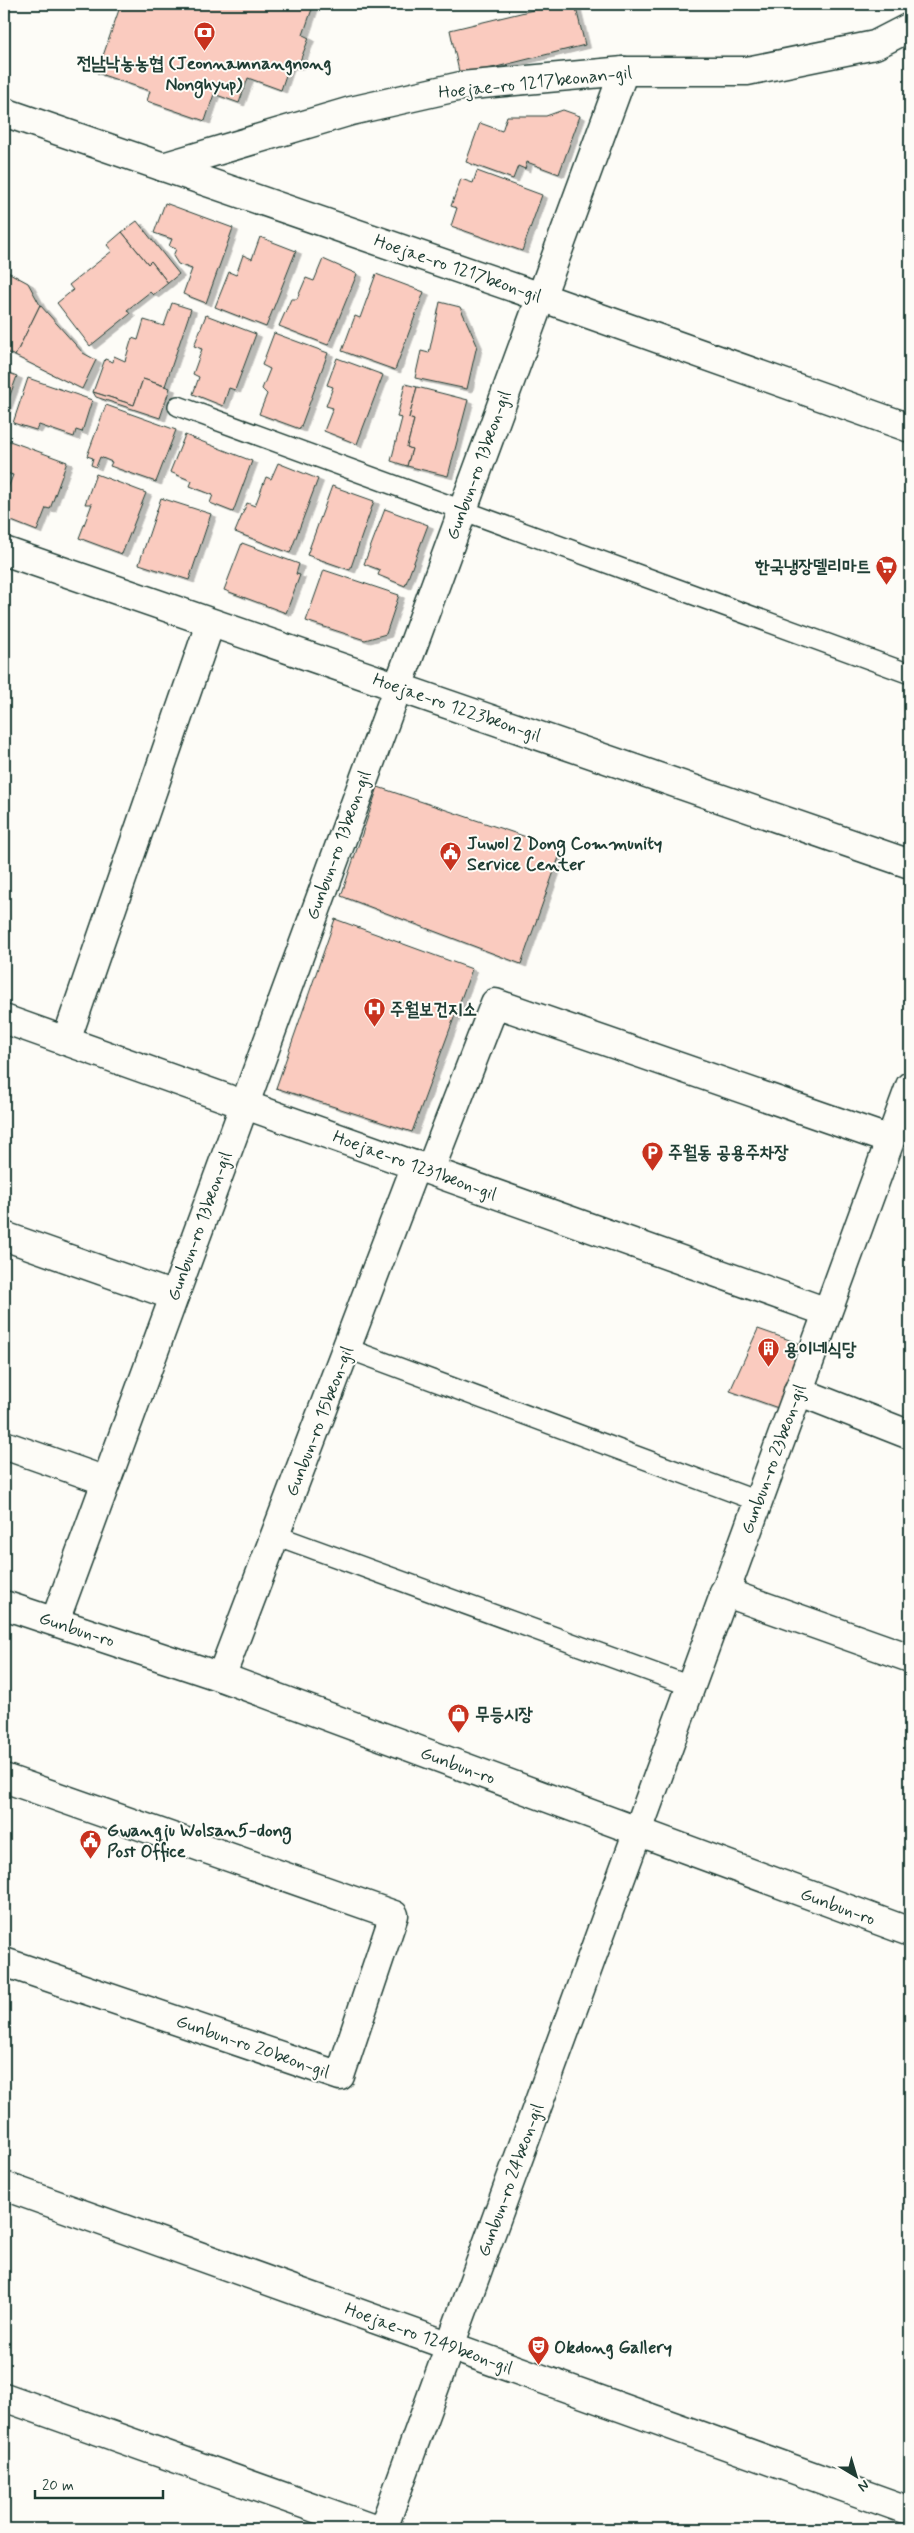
<svg xmlns="http://www.w3.org/2000/svg" width="914" height="2533" viewBox="0 0 914 2533" font-family="Mynerve,'Poor Story',sans-serif">
<defs>
<filter id="shadow"><feDropShadow dx="5.5" dy="3" stdDeviation="0" flood-color="#0004"/></filter>
</defs>
<rect width="100%" height="100%" fill="#fdfcf7"/>
<filter id="ink" filterUnits="userSpaceOnUse"><feTurbulence type="fractalNoise" baseFrequency=".02" numOctaves="2"/><feDisplacementMap in="SourceGraphic" scale="10" xChannelSelector="R" yChannelSelector="G"/><feConvolveMatrix kernelMatrix="1 2 1 2 8 2 1 2 1" color-interpolation-filters="sRGB"/></filter>
<g filter="url(#ink)">
<!-- building -->
<g fill="#facbbf" stroke="#1f3d34" filter="url(#shadow)">
<polygon points="121,4 297,4 312,9 303,35 309,38 298,66 289,66 281,90 248,78 239,103 214,94 205,121 147,101 150,91 97,73"/>
<polygon points="558,4 575,4 585,45 460,76 450,30"/>
<polygon points="563,110 580,116 559,174 527,162 525,169 518,166 513,179 466,162 480,123 502,131 507,116 546,116"/>
<polygon points="477,171 542,195 522,251 451,226 457,208 451,206 461,179 473,183"/>
<polygon points="165,203 233,228 206,303 183,294 192,269 178,264 173,256 176,249 169,246 172,239 154,233"/>
<polygon points="137,221 179,274 168,283 151,261 148,264 122,232"/>
<polygon points="122,232 148,264 151,261 168,283 153,295 150,292 127,310 130,314 90,346 57,303 73,290 69,285 112,251 107,245"/>
<polygon points="260,237 296,251 266,327 215,307 229,272 236,275 243,255 252,259"/>
<polygon points="323,259 357,274 328,345 279,326 291,299 297,299 306,278 314,281"/>
<polygon points="4,270 28,283 40,305 15,356 4,351"/>
<polygon points="376,274 424,292 395,370 342,351 355,316 360,318"/>
<polygon points="440,302 460,307 477,345 467,389 415,378 421,351 429,353"/>
<polygon points="172,303 191,309 165,386 143,379 134,405 93,392 105,359 113,362 114,356 125,361 132,338 138,340 144,320 164,326"/>
<polygon points="40,305 83,353 96,360 82,389 15,356"/>
<polygon points="206,315 256,334 235,390 229,388 223,406 193,394 199,377 193,374 202,349 194,346"/>
<polygon points="274,333 328,353 300,429 259,414 267,394 262,389 270,369 262,365"/>
<polygon points="337,358 383,375 357,444 324,431 333,408 326,406 333,387 327,385"/>
<polygon points="4,371 17,376 4,412"/>
<polygon points="28,378 92,400 82,432 76,430 74,437 39,425 36,430 13,423"/>
<polygon points="143,379 170,388 160,418 96,397 93,392 134,405"/>
<polygon points="405,384 417,387 409,418 414,420 407,447 412,449 407,466 391,461 402,418 397,417"/>
<polygon points="417,387 468,400 448,476 407,466 412,449 407,447 414,420 409,418"/>
<polygon points="106,405 176,430 156,482 110,466 112,462 100,457 96,467 91,465 93,458 87,456"/>
<polygon points="185,435 252,461 233,512 210,503 213,495 190,486 192,481 170,472"/>
<polygon points="7,440 67,462 50,509 46,508 37,531 4,518 4,498 13,475 4,472 4,448"/>
<polygon points="278,463 318,479 290,553 235,532 247,503 255,506 266,477 271,479"/>
<polygon points="96,474 146,493 122,554 79,538 92,504 85,504"/>
<polygon points="332,486 374,501 350,570 307,555"/>
<polygon points="161,498 211,514 189,580 139,564"/>
<polygon points="385,509 428,525 405,586 378,575 380,570 364,564"/>
<polygon points="242,543 299,564 296,574 300,575 286,613 224,590"/>
<polygon points="324,570 399,595 386,634 365,640 306,621"/>
<polygon points="378,787 562,849 521,964 341,896"/>
<polygon points="335,919 472,969 412,1132 276,1088"/>
<polygon points="758,1329 804,1345 781,1409 730,1391"/>
</g>
<g fill="none" stroke-linecap="round" stroke-linejoin="round">
<defs>
<g id="service">
<polyline points="178,406 910,674"/>
<polyline points="346,1348 757,1501"/>
<polyline points="275,1535 690,1686"/>
</g>
<g id="minor">
<polyline points="4,112 541,297 910,428"/>
<polyline points="163,167 351,111 461,86 624,71 747,71 875,45 910,27"/>
<polyline points="4,551 910,864"/>
<polyline points="4,1019 827,1312"/>
<polyline points="66,1041 210,624"/>
<polyline points="430,1170 495,1003 890,1140"/>
<polyline points="4,1236 174,1296"/>
<polyline points="798,1391 910,1435"/>
<polyline points="4,1445 106,1481"/>
<polyline points="724,1592 910,1658"/>
<polyline points="55,1621 624,71"/>
<polyline points="221,1677 416,1165"/>
<polyline points="4,1778 394,1915 340,2076 4,1962"/>
<polyline points="4,2186 910,2511"/>
<polyline points="4,2397 374,2529"/>
<polyline points="383,2529 910,1086"/>
</g>
<polyline id="tertiary" points="4,1605 221,1677 910,1932"/>
</defs>
<!-- service casing -->
<use href="#service" stroke="#1f3d34" stroke-width="22"/>
<!-- minor casing -->
<use href="#minor" stroke="#1f3d34" stroke-width="31"/>
<!-- tertiary casing -->
<use href="#tertiary" stroke="#1f3d34" stroke-width="31"/>
<!-- service -->
<use href="#service" stroke="#fdfcf7" stroke-width="19"/>
<!-- minor -->
<use href="#minor" stroke="#fdfcf7" stroke-width="28"/>
<!-- tertiary -->
<use href="#tertiary" stroke="#fdfcf7" stroke-width="28"/>
</g>
</g>
<!-- icons -->
<defs>
<symbol id="bank-pin" viewBox="-11 -11 22 30"><path d="M0 17L-7.5 6A9.5 9.5 0 1 1 7.5 6Z" fill="#c8321e" stroke="#fdfcf7"/><path d="M-6-4H6V4H-6ZM0-2.3a2.3 2.3 0 1 0 0 4.6a2.3 2.3 0 1 0 0-4.6Z" fill="#fff"/></symbol>
<symbol id="supermarket-pin" viewBox="-11 -11 22 30"><path d="M0 17L-7.5 6A9.5 9.5 0 1 1 7.5 6Z" fill="#c8321e" stroke="#fdfcf7"/><path d="M-6-5.5h2.5l.6 2H6L4.5 2H-2.5L-4.4-4H-6ZM-1.5 3.2a1.3 1.3 0 1 0 .1 0ZM3 3.2a1.3 1.3 0 1 0 .1 0Z" fill="#fff"/></symbol>
<symbol id="civic-pin" viewBox="-11 -11 22 30"><path d="M0 17L-7.5 6A9.5 9.5 0 1 1 7.5 6Z" fill="#c8321e" stroke="#fdfcf7"/><path d="M-.6-6.5H3V-4.5H.6V-3L4-1V1h2V6H-6V1h2V-1L-.6-3ZM-1.2 2.5V6h2.4V2.5Z" fill="#fff"/></symbol>
<symbol id="hospital-pin" viewBox="-11 -11 22 30"><path d="M0 17L-7.5 6A9.5 9.5 0 1 1 7.5 6Z" fill="#c8321e" stroke="#fdfcf7"/><path d="M-5-5h3v3.5h4V-5h3V5h-3V1.5h-4V5h-3Z" fill="#fff"/></symbol>
<symbol id="parking-pin" viewBox="-11 -11 22 30"><path d="M0 17L-7.5 6A9.5 9.5 0 1 1 7.5 6Z" fill="#c8321e" stroke="#fdfcf7"/><path d="M-3.5-5.5H1a3.5 3.5 0 0 1 0 7H-1V5.5H-3.5ZM-1-3.4V-.6H.8a1.4 1.4 0 0 0 0-2.8Z" fill="#fff"/></symbol>
<symbol id="building-pin" viewBox="-11 -11 22 30"><path d="M0 17L-7.5 6A9.5 9.5 0 1 1 7.5 6Z" fill="#c8321e" stroke="#fdfcf7"/><path d="M-4-6H4V6H1V3H-1V6H-4ZM-2.5-4.3h1.7v1.8h-1.7ZM.8-4.3h1.7v1.8H.8ZM-2.5-1h1.7V.8h-1.7ZM.8-1h1.7V.8H.8Z" fill="#fff"/></symbol>
<symbol id="shop-pin" viewBox="-11 -11 22 30"><path d="M0 17L-7.5 6A9.5 9.5 0 1 1 7.5 6Z" fill="#c8321e" stroke="#fdfcf7"/><path d="M-5-2.5h2.3a2.7 3.5 0 0 1 5.4 0H5L5.5 6h-11ZM-1.5-2.5h3a1.5 2.3 0 0 0-3 0Z" fill="#fff"/></symbol>
<symbol id="theatre-pin" viewBox="-11 -11 22 30"><path d="M0 17L-7.5 6A9.5 9.5 0 1 1 7.5 6Z" fill="#c8321e" stroke="#fdfcf7"/><path d="M-5-5.5Q0-4 5-5.5V0Q5 5 0 6Q-5 5-5 0ZM-3.3-2.5H-1v1.5H-3.3ZM1-2.5H3.3v1.5H1ZM-2.8 1Q0 5.5 2.8 1Z" fill="#fff"/></symbol>
</defs>
<g fill-rule="evenodd">
<use href="#bank-pin" x="192" y="20" width="25" height="34"/>
<use href="#supermarket-pin" x="874" y="554" width="25" height="34"/>
<use href="#civic-pin" x="438" y="840" width="25" height="34"/>
<use href="#hospital-pin" x="362" y="996" width="25" height="34"/>
<use href="#parking-pin" x="640" y="1140" width="25" height="34"/>
<use href="#building-pin" x="756" y="1336" width="25" height="34"/>
<use href="#shop-pin" x="446" y="1702" width="25" height="34"/>
<use href="#civic-pin" x="78" y="1828" width="25" height="34"/>
<use href="#theatre-pin" x="526" y="2334" width="25" height="34"/>
</g>
<g text-anchor="middle" stroke-width="4" stroke-linejoin="round" paint-order="stroke">
<!-- poi labels -->
<g font-size="18" font-weight="bold" fill="#1f3d34" stroke="#fdfcf7" text-anchor="start">
<text x="204" y="69" text-anchor="middle">전남낙농농협 (Jeonnamnangnong<tspan x="204" dy="21">Nonghyup)</tspan></text>
<text x="871" y="572" text-anchor="end">한국냉장델리마트</text>
<text x="467" y="849">Juwol 2 Dong Community<tspan x="467" dy="21">Service Center</tspan></text>
<text x="390" y="1015">주월보건지소</text>
<text x="668" y="1158">주월동 공용주차장</text>
<text x="784" y="1355">용이네식당</text>
<text x="475" y="1720">무등시장</text>
<text x="107" y="1836">Gwangju Wolsan5-dong<tspan x="107" dy="21">Post Office</tspan></text>
<text x="554" y="2353">Okdong Gallery</text>
</g>
<!-- street labels -->
<g font-size="18" fill="#1f3d34" stroke="#fdfcf7">
<text transform="translate(535 82) rotate(-6)" y="6">Hoejae-ro 1217beonan-gil</text>
<text transform="translate(458 268) rotate(19)" y="6">Hoejae-ro 1217beon-gil</text>
<text transform="translate(478 465) rotate(-70)" y="6">Gunbun-ro 13beon-gil</text>
<text transform="translate(457 707) rotate(19)" y="6">Hoejae-ro 1223beon-gil</text>
<text transform="translate(338 845) rotate(-70)" y="6">Gunbun-ro 13beon-gil</text>
<text transform="translate(415 1165) rotate(20)" y="6">Hoejae-ro 1231beon-gil</text>
<text transform="translate(199 1226) rotate(-70)" y="6">Gunbun-ro 13beon-gil</text>
<text transform="translate(319 1421) rotate(-69)" y="6">Gunbun-ro 15beon-gil</text>
<text transform="translate(773 1459) rotate(-70)" y="6">Gunbun-ro 23beon-gil</text>
<text transform="translate(77 1629) rotate(18)" y="6">Gunbun-ro</text>
<text transform="translate(458 1765) rotate(20)" y="6">Gunbun-ro</text>
<text transform="translate(838 1906) rotate(20)" y="6">Gunbun-ro</text>
<text transform="translate(253 2046) rotate(19)" y="6">Gunbun-ro 20beon-gil</text>
<text transform="translate(510 2180) rotate(-70)" y="6">Gunbun-ro 24beon-gil</text>
<text transform="translate(429 2338) rotate(20)" y="6">Hoejae-ro 1249beon-gil</text>
</g>
</g>
<!-- margin -->
<rect width="914" height="2533" fill="none" stroke="#fdfcf7" stroke-width="20"/>
<rect x="10" y="10" width="894" height="2513" fill="none" stroke="#1f3d34" stroke-width="2" filter="url(#ink)"/>
<!-- north arrow -->
<g transform="translate(856 2476) rotate(142)" stroke="#fdfcf7" stroke-width="4" paint-order="stroke">
<path d="M0-4L9 19L0 12L-9 19Z" fill="#1f3d34"/>
<text y="-8" font-size="14" font-weight="bold" text-anchor="middle" fill="#1f3d34">N</text>
</g>
<!-- scale -->
<path d="M35 2490v8h128v-8" fill="none" stroke="#1f3d34" stroke-width="2.5"/>
<text x="42" y="2490" font-size="15" fill="#1f3d34" stroke="#fdfcf7" stroke-width="4" paint-order="stroke">20 m</text>
</svg>
